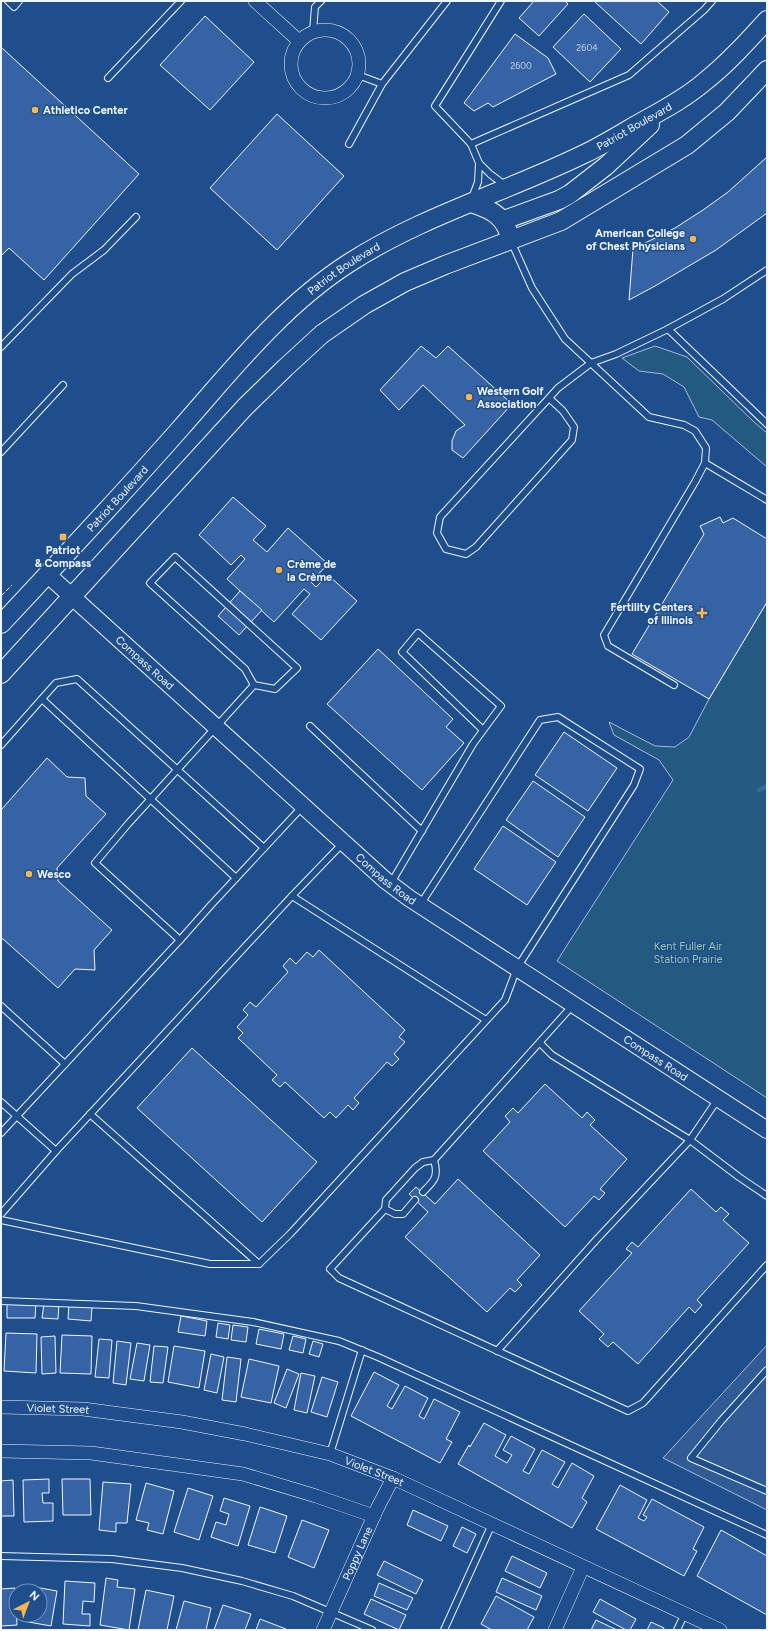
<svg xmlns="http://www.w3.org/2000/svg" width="768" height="1631" viewBox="0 0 768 1631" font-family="Figtree,sans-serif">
<rect width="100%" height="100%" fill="#1f4e8c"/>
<!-- green -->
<g fill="#245a82" stroke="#a8bbd7">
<polygon points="655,346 687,357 754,422 767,433 767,467 712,420 699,417 684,387 663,374 639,371 622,358"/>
<polygon points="767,602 767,1098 557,961 673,780 659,760 614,735 609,722 655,746 675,747 689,737 709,699"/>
</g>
<!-- parking -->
<polygon fill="#305b95" stroke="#a8bbd7" points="767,1345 767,1510 663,1458"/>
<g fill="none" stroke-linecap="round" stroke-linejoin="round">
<!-- stream -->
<polyline stroke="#3b69a3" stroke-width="4.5" points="759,790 767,786"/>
</g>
<!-- building -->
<g fill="#3563a3" stroke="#f2f6ff">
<polygon points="534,1 565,1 568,4 539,36 519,18"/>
<polygon points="596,1 657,1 669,12 641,44 595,2"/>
<polygon points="584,14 621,49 590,82 553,47"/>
<polygon points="205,16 254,62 210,110 160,65"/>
<polygon points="515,34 548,58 556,74 493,107 488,103 474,111 464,103"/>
<polygon points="1,47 139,174 44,280 9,248 1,256"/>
<polygon points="277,114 344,176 277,250 210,188"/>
<polygon points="767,157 767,213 716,250 655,286 629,300 633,249 675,228 703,210 728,192"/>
<polygon points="421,346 436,358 448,346 512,404 463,458 452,450 452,441 456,431 465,425 423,385 399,410 380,390"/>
<polygon points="233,497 266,526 253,540 267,552 288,528 328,564 311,582 316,587 328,575 357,601 321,640 292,614 310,594 304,589 274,622 227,579 245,559 241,555 231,565 199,535"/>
<polygon points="720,517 723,523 733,518 767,539 767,602 709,699 632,654 704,534 700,526"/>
<polygon points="240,591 262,610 239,635 218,616"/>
<polygon points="378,649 453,719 446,727 464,743 422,790 327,704"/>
<polygon points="564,732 617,768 588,811 535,775"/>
<polygon points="47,758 67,777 85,778 86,796 106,814 57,868 58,881 112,930 94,950 95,970 75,969 58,988 3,939 1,939 1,810"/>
<polygon points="533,781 585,817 558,857 506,820"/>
<polygon points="503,826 556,862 527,905 474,869"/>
<polygon points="319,950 405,1030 399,1037 405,1042 394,1054 399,1059 392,1066 387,1062 354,1098 359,1103 353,1110 348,1105 336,1118 330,1112 324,1118 285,1082 280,1087 272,1080 277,1075 238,1038 243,1033 237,1027 248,1015 243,1010 250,1002 256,1007 288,972 283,966 290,958 296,964 307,952 313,957"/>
<polygon points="192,1048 317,1162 262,1222 137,1108"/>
<polygon points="545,1084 582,1118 587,1112 595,1120 590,1125 627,1159 600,1189 605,1193 599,1200 594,1196 565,1227 483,1151 510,1122 505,1116 513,1108 518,1113"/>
<polygon points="458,1179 540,1255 517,1280 522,1285 515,1292 510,1288 487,1312 405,1237 428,1212 409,1194 416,1187 435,1204"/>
<polygon points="691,1189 716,1212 721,1207 729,1214 723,1220 749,1243 697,1300 702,1305 695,1313 689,1307 638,1364 613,1342 608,1347 599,1339 604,1334 579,1311 632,1253 626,1249 632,1242 638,1247"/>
<polygon points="7,1302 36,1303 35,1318 7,1318"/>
<polygon points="44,1303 59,1304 58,1319 42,1318"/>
<polygon points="69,1304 92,1307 91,1321 68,1319"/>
<polygon points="181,1316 207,1321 205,1336 178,1332"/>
<polygon points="218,1323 230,1325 228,1339 216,1337"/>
<polygon points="233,1325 248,1327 246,1342 231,1340"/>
<polygon points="259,1329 284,1334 281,1349 256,1344"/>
<polygon points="6,1333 37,1334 36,1373 4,1371"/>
<polygon points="62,1335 92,1336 91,1374 60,1373"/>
<polygon points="55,1336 56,1373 42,1374 41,1337"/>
<polygon points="293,1336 306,1339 303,1353 289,1350"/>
<polygon points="99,1339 112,1340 109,1378 95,1377"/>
<polygon points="117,1341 131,1343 126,1385 113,1383"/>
<polygon points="313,1341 323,1344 319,1357 309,1354"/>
<polygon points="137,1343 150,1345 144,1381 130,1379"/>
<polygon points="154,1346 168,1347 163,1383 150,1382"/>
<polygon points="174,1346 205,1351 199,1388 168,1382"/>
<polygon points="211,1354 224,1357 217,1393 204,1390"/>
<polygon points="227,1357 241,1359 236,1402 222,1400"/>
<polygon points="249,1359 279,1366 271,1403 241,1397"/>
<polygon points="287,1369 299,1374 286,1408 274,1403"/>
<polygon points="374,1372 399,1385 387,1406 392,1409 405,1386 428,1398 419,1416 424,1419 434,1399 460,1412 446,1439 452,1442 440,1463 351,1416"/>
<polygon points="301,1373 315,1376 307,1413 294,1410"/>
<polygon points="322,1377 338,1382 327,1417 311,1412"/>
<polygon points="484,1423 506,1435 495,1456 507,1463 512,1455 503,1450 511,1436 535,1449 523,1471 529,1474 542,1450 565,1462 552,1484 558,1488 572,1463 594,1476 582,1498 587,1502 572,1528 458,1464 469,1445 470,1447"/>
<polygon points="49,1479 49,1493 42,1493 43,1503 53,1503 53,1521 24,1522 23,1480"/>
<polygon points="62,1479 90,1479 91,1515 63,1515"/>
<polygon points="13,1480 14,1516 1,1516 1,1481"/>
<polygon points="103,1482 131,1484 127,1523 116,1523 116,1532 99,1530"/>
<polygon points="146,1483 174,1491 163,1534 147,1530 149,1523 136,1520"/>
<polygon points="620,1485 647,1500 638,1518 644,1521 647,1517 643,1515 652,1499 704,1527 693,1549 697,1551 684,1576 596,1529"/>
<polygon points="188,1488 213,1496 199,1540 174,1532"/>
<polygon points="224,1498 250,1506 238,1546 211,1537 216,1522 226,1525 229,1514 220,1511"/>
<polygon points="260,1507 287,1516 275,1553 248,1545"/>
<polygon points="413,1510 448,1526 441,1541 407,1525"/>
<polygon points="302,1520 329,1530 314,1568 288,1557"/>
<polygon points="462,1527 476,1534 467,1553 453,1546"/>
<polygon points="721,1530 767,1556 767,1615 697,1576"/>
<polygon points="512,1556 547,1573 540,1588 505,1571"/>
<polygon points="384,1561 423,1580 416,1594 377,1575"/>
<polygon points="106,1578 118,1580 117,1587 135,1589 129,1630 100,1625"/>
<polygon points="502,1578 542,1596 536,1610 496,1592"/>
<polygon points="65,1581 95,1583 94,1602 83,1601 82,1614 90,1614 90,1626 63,1624"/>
<polygon points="379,1583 413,1598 407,1610 374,1596"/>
<polygon points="29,1586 57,1591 51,1626 23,1621 24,1615 40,1615 40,1591 28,1591"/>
<polygon points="15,1588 17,1625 1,1626 1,1589"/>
<polygon points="146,1590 174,1596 167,1630 138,1630"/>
<polygon points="496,1596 534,1617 527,1630 492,1630 481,1624"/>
<polygon points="371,1599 406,1615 399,1630 364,1614"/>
<polygon points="600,1599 636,1619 630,1630 626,1630 593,1612"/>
<polygon points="184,1601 211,1608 206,1630 176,1630"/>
<polygon points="223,1605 251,1614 245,1630 214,1630"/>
<polygon points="260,1619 286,1629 286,1630 256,1630"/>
<polygon points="596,1620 617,1630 591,1630"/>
<polygon points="651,1622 664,1628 663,1630 647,1630"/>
</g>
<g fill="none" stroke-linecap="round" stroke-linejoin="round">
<defs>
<g id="service">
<polyline points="8,1 14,7 19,1"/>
<polyline points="501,1 435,106 471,144 629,75 704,10 712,1"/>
<polyline points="313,31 315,7 321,1"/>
<polyline points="358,75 382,84 447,1"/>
<polyline points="108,78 181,1"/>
<polyline points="349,144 382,84"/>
<polyline points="471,144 479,163"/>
<polyline points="472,198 478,182 479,163 490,174 506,186"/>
<polyline points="511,241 532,288 565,339 649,417 684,425 695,431 706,448 705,463 695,482 604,635 608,646 674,685"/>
<polyline points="668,329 767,424"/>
<polyline points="1,347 72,274 104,250 136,217"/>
<polyline points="549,398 563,411 574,427 572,440 476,547 466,554 446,549 437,533 440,517 549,398 558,388 591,363 616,354 668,329 723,299 767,270"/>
<polyline points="1,452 63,385"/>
<polyline points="705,463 767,500"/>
<polyline points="254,685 245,669 150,583 175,557 297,668 275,689 254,685 128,824 95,863 180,940 211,905 303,806"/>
<polyline points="42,699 236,878"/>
<polyline points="310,726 422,831"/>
<polyline points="1,745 56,683 77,679 264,848"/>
<polyline points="343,843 292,896 486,1020"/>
<polyline points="391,883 473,744 501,706 418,633 402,652 483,730"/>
<polyline points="573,1005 434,1160 423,1162 415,1168 386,1200 385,1209 330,1269 339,1278 628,1411 643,1403 767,1265"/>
<polyline points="1,1006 65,1064"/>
<polyline points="540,1043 552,1055 690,1140 718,1099"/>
<polyline points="1,1102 56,1151 292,896"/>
<polyline points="90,1114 259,1264 290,1234 505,1000 517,968 634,785 640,769 558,717 540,720 420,905"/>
<polyline points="1,1133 180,940"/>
<path d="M423,1192C434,1181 439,1177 434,1160"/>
<polyline points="385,1209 395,1214 403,1214 415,1200"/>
<polyline points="1,1214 56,1151"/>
<polyline points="1,1220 210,1264 259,1264"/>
<polyline points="1,1301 136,1306 253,1322 339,1341 378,1357 767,1535"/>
<polyline points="497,1351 597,1239 690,1140 739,1177 767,1196"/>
<polyline points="767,1370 721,1421 691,1458 767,1491"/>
<polyline points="330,1454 362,1350"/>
<polyline points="1,1556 112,1559 182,1568 242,1581 293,1596 372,1630"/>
<polyline points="444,1630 492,1524"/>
<polyline points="677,1630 685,1613"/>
</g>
<g id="minor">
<polyline points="255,1 299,41"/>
<circle cx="325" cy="64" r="34"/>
<path id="s1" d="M1,1407L83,1409L182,1422L245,1434L330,1454L393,1478L720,1630"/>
<polyline points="1,1451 91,1453 243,1474 316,1496 374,1516"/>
<path id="s2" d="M323,1630L377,1509L393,1478"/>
<polyline points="555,1630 583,1567"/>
</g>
<g id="tertiary">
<path id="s3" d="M47,574L385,880L409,898L767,1130"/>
</g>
<g id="secondary">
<path d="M471,203C488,209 501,213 508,231"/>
<polyline points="504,220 559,200 570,194 606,166 650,125"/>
<path id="s4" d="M1,624C61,560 121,496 179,430C232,370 282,306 349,263C422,216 506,192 584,154C601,146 619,135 636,125C659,112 683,100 703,83C727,64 747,42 767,20"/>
<polyline points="1,674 245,407 285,368 322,334 364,305 405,282 445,265 561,221 687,145 727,112 767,70"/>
</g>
</defs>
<!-- service casing -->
<use href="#service" stroke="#f2f6ff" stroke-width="8"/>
<!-- minor casing -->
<use href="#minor" stroke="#f2f6ff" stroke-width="14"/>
<!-- tertiary casing -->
<use href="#tertiary" stroke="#f2f6ff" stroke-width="18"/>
<!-- secondary casing -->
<use href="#secondary" stroke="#f2f6ff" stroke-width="20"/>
<!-- service -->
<use href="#service" stroke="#1f4e8c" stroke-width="6"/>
<!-- minor -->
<use href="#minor" stroke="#1f4e8c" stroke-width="13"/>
<!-- tertiary -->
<use href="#tertiary" stroke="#1f4e8c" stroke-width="16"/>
<!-- secondary -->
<use href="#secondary" stroke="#1f4e8c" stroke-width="18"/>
<!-- fence -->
<polyline stroke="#f2f6ff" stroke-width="1" stroke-dasharray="5 2" stroke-linecap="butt" points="1,596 12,585"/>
</g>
<!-- markers -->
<g fill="#ffb74d" stroke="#1f4e8c" stroke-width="1.5">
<circle cx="35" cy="110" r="4"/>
<circle cx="693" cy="239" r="4"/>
<circle cx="469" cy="397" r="4"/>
<rect x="59" y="533" width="8" height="8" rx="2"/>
<circle cx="279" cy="570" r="4"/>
<path d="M700 607h4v4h4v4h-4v4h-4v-4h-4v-4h4z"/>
<circle cx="29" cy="874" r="4"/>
</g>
<g text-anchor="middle" stroke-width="3" stroke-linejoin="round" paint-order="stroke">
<!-- number labels -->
<g font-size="9" fill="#c3d1e8">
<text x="587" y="51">2604</text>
<text x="521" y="69">2600</text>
</g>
<!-- poi labels -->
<g font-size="11" font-weight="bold" fill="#f2f6ff" stroke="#1f4e8c" text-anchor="start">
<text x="43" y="114">Athletico Center</text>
<text x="685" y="237" text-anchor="end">American College<tspan x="685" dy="13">of Chest Physicians</tspan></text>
<text x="477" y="395">Western Golf<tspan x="477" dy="13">Association</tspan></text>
<text x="63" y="554" text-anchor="middle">Patriot<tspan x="63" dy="13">&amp; Compass</tspan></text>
<text x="287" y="568">Crème de<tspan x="287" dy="13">la Crème</tspan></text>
<text x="693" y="611" text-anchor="end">Fertility Centers<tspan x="693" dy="13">of Illinois</tspan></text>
<text x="37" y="878">Wesco</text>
</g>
<!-- street labels -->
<g font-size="11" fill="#f2f6ff" stroke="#1f4e8c">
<text dy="4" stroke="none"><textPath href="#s4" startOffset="819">Patriot Boulevard</textPath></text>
<text dy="4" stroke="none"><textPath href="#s4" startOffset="495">Patriot Boulevard</textPath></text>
<text dy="4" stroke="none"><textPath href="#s4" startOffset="171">Patriot Boulevard</textPath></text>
<text dy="4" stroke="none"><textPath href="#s3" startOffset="132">Compass Road</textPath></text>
<text dy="4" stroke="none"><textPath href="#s3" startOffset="456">Compass Road</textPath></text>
<text dy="4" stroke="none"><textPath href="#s3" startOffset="780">Compass Road</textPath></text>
<text dy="4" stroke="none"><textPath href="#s1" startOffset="57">Violet Street</textPath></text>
<text dy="4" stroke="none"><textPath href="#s1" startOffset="381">Violet Street</textPath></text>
<text dy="4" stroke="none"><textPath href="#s2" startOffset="84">Poppy Lane</textPath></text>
</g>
<!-- park labels -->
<g font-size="11" fill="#97c8a6" stroke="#1f4e8c">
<text x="688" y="950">Kent Fuller Air<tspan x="688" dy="13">Station Prairie</tspan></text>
</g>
</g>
<!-- border -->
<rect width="768" height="1631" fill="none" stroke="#f2f6ff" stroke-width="4"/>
<!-- north arrow -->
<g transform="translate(28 1603) rotate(42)"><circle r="19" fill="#1f4e8c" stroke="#7391ba"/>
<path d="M0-3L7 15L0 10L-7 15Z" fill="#ffb74d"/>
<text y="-6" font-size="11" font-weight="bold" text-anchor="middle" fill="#f2f6ff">N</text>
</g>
</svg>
